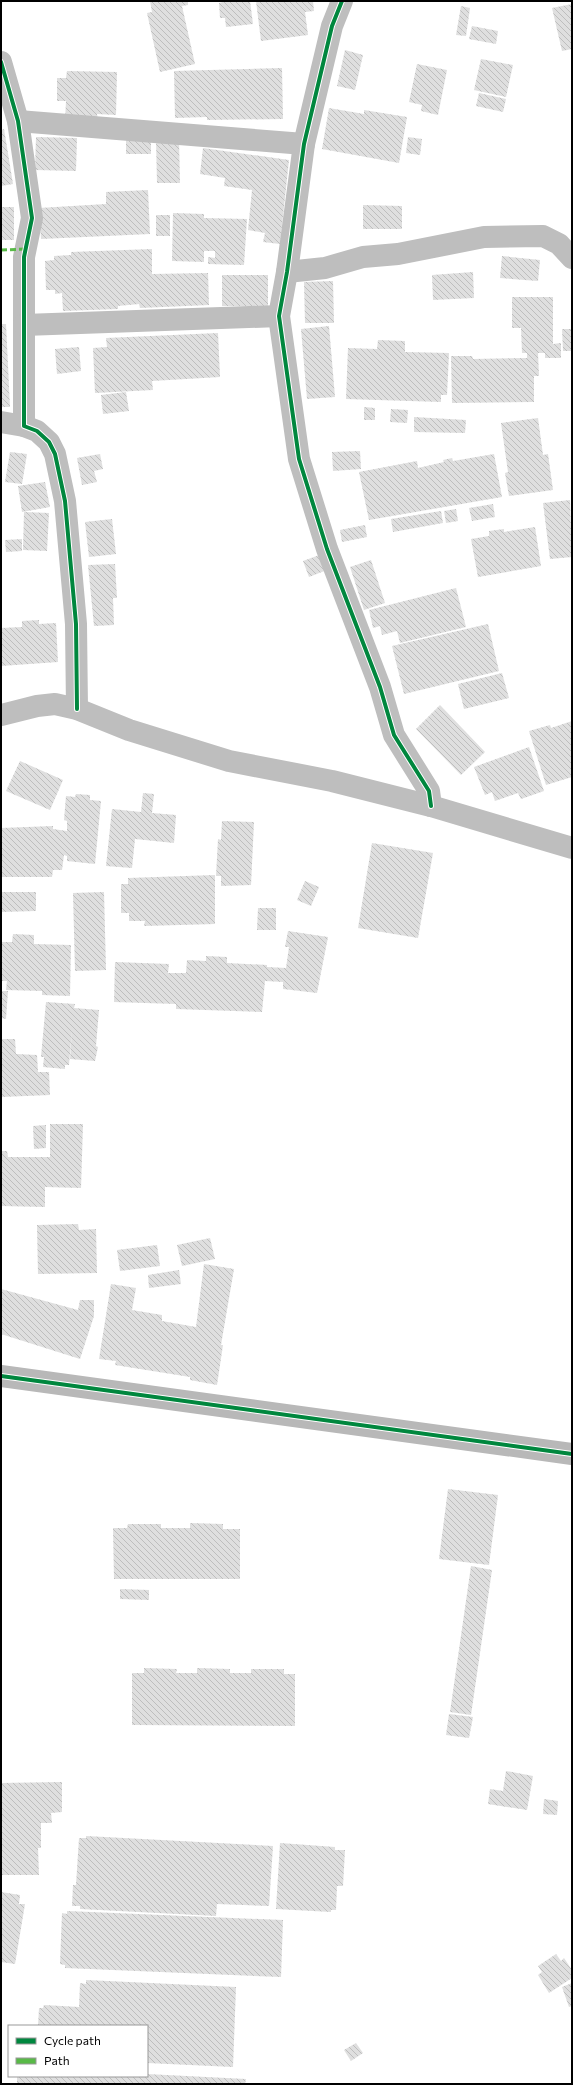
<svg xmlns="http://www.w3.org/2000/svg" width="573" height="2085" viewBox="0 0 573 2085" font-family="Commissioner,sans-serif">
<defs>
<pattern id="building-back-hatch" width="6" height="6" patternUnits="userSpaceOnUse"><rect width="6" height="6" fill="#dfdfdf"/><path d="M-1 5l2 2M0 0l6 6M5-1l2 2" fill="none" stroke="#bebebe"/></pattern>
</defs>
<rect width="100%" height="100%" fill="#fff"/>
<!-- building -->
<g fill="url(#building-back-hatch)">
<polygon points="150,1 188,1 188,5 182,6 195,64 160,72 147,13 152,12"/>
<polygon points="226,1 250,1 253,24 226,27 225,18 220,18 219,3"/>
<polygon points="256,1 313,1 314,11 305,12 308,35 261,41"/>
<polygon points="572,4 572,49 562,51 552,8"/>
<polygon points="461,6 470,8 466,36 456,35"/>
<polygon points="472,26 498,31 496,44 469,39"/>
<polygon points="345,50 363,55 355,90 337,86"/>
<polygon points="481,59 513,65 506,97 474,90"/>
<polygon points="417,64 447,70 438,115 421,111 422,105 409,102"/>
<polygon points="282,68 283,119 207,120 207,117 175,118 174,71"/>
<polygon points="67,71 117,72 116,115 97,114 98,122 65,121 66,101 57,101 57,78 66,78"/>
<polygon points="479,93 506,99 503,112 476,106"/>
<polygon points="329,108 364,114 364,110 407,117 399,163 322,149"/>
<polygon points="4,129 13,184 1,186 1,130"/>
<polygon points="36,137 77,138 76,171 35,170"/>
<polygon points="126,137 151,138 151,154 126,154"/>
<polygon points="408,137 422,139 420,155 406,153"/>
<polygon points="179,139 180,183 157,183 156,140"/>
<polygon points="203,148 289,160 280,244 263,242 265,233 248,230 252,190 224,186 225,178 200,174"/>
<polygon points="148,190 150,234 41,239 39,208 106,204 106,192"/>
<polygon points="363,205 402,206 402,229 363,229"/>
<rect x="1" y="207" width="13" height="33"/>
<polygon points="173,213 204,214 204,218 247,219 244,265 208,264 208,257 215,258 215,251 204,251 204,262 172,261"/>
<rect x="156" y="215" width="14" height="21"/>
<polygon points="152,249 152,274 208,273 209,305 140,308 139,304 118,306 118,309 63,311 62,293 55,294 55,290 46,290 45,261 54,260 54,256 71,255 71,252"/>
<polygon points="502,256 540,260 538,281 500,278"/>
<polygon points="473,272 474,298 433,300 432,275"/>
<rect x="222" y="275" width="46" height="31"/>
<polygon points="333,281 334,323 305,323 304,282"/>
<polygon points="512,297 553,297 553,344 561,343 561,358 545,358 545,353 538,353 539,376 534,376 534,402 452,403 451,356 472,356 473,359 527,358 527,353 522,353 521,328 512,328"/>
<polygon points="1,324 6,324 10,407 2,407 1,410"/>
<polygon points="329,326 335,397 307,399 301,329"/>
<polygon points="562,329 572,329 572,351 563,351"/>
<polygon points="218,333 220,377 152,381 153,390 95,393 93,348 107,347 106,338"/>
<polygon points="378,340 405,341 405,352 449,353 447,395 441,395 441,402 346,399 348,348 377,349"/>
<polygon points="79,347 81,371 57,374 55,349"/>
<polygon points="126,392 129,411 103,414 101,395"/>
<polygon points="364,407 375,408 375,420 364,420"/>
<polygon points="391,409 408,410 407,423 390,422"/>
<polygon points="414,417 466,420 465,433 414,432"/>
<polygon points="538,418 543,455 548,454 553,490 509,496 505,473 508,472 501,423"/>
<polygon points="360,451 361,469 333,471 332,452"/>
<polygon points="10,452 27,454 22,484 5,482"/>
<polygon points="100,454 103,469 94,471 97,482 82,485 77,458"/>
<polygon points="494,454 502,497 369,520 359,472 417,461 418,468 444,462 443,460 452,458 453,461"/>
<polygon points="45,482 50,507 22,512 18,486"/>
<polygon points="570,500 572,557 550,559 543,503"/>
<polygon points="493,504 495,517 472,521 469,508"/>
<polygon points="456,509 458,521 446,523 444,511"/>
<polygon points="441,511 443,523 393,532 391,519"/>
<polygon points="24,512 49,513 47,551 23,550"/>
<polygon points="112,519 116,554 89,557 85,522"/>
<polygon points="365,525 367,537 342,542 340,530"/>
<polygon points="535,527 541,566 478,577 471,539 489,536 489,531 504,529 504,532"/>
<polygon points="22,539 22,551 6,552 5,540"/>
<polygon points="322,554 327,570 309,577 303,561"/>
<polygon points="371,560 385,603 364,610 350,567"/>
<polygon points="115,564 117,598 113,598 114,625 94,626 88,565"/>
<polygon points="456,588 466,627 400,643 397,631 382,635 380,626 373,628 369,610"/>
<polygon points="39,620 39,624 56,623 58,662 1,666 1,628 22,627 22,621"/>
<polygon points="488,624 499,671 404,694 392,646"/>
<polygon points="502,673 509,698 464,709 458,684"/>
<polygon points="440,705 485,752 461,775 416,729"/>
<polygon points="572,721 572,777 546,785 529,731 550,725 551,728"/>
<polygon points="529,747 544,791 521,799 518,793 495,801 492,792 485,795 474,767"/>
<polygon points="20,761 63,780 50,810 6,791"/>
<polygon points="143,793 154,794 152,813 176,815 174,843 135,839 132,868 106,866 112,809 141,812"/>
<polygon points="76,794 90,795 90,800 101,801 95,864 67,861 67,856 64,855 62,870 53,870 52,877 1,877 1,828 53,826 53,829 67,831 67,821 64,820 66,796 75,797"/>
<polygon points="222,821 254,822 251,885 221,886 221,876 216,876 218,839 221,840"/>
<polygon points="372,843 433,853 418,938 358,928"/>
<polygon points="215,875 215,924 144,926 145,921 129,921 129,913 121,913 121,884 128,884 128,878"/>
<polygon points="305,881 319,887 311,906 297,900"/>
<polygon points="1,892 36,892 36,911 1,912"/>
<polygon points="104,892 106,970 75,971 73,893"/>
<polygon points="258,908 276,908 276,930 257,930"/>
<polygon points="288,931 328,937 317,993 283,989 283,982 265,981 262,1012 176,1009 176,1004 114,1002 115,962 169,964 168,973 186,973 187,960 206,961 206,956 227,957 227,963 267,965 267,967 286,968 289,947 285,947"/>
<polygon points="13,934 34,935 34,944 71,945 70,996 42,995 42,991 6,990 7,981 1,981 1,942 12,942"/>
<polygon points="1,991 8,991 6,1019 1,1018"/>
<polygon points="46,1002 75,1004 74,1008 99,1010 96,1046 98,1047 95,1061 70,1059 72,1029 69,1065 65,1065 65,1069 43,1067 44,1057 41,1057"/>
<polygon points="1,1039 15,1039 16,1054 37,1055 38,1072 49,1072 50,1095 1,1097"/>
<polygon points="50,1124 83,1124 81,1188 45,1187 45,1207 1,1206 1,1151 7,1151 8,1157 50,1157"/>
<polygon points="46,1125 46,1148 34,1149 33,1126"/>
<polygon points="78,1224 79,1230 96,1229 97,1273 38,1274 37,1225"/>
<polygon points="210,1238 215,1259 182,1266 177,1245"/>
<polygon points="157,1245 160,1266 120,1271 117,1250"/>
<polygon points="204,1264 234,1269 221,1345 223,1345 217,1385 190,1380 190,1377 115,1365 116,1361 99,1359 111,1284 136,1288 132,1310 162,1315 162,1321 196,1327"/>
<polygon points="179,1270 181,1284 149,1288 148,1275"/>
<polygon points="1,1289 78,1310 80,1300 94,1300 94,1316 80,1359 1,1334"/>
<polygon points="448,1489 498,1495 489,1565 439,1559"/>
<polygon points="190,1523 223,1524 223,1529 240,1529 240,1579 114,1579 113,1528 127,1528 128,1524 161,1524 161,1528 190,1528"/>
<polygon points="471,1566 492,1570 471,1715 450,1712"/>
<polygon points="120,1589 149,1590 149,1600 120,1599"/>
<polygon points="144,1668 177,1669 176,1673 197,1673 197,1668 230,1669 230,1673 251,1673 251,1669 284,1669 284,1674 295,1674 295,1726 132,1725 132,1673 144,1673"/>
<polygon points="449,1714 473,1717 469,1738 446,1735"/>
<polygon points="506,1771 533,1776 527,1810 488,1804 490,1789 503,1791"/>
<polygon points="62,1782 62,1812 51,1813 52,1823 41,1823 41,1848 38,1848 39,1875 1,1875 1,1783"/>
<polygon points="544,1799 558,1801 557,1815 543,1814"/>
<polygon points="86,1836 273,1846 269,1906 217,1904 216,1916 80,1909 80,1906 72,1906 73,1885 76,1885 79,1838 86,1838"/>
<polygon points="280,1843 335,1847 335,1850 345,1850 343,1886 337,1886 336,1910 331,1910 331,1912 276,1909"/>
<polygon points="1,1892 20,1895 19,1904 25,1904 15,1964 1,1962"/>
<polygon points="67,1911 283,1920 281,1977 65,1968 65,1965 60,1964 62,1913 67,1914"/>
<polygon points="556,1954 561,1961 564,1958 572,1970 572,1978 549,1993 538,1975 542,1972 538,1966"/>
<polygon points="86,1980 236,1987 233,2067 147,2063 147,2026 38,2026 39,2008 43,2008 44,2005 79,2007 80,1983 86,1984"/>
<polygon points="572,1983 572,2006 569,2007 562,1987"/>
<polygon points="356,2043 363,2053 351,2061 344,2050"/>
<polygon points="147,2074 246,2079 245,2084 17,2084 17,2076 147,2076"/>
</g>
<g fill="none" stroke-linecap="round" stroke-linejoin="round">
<!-- street -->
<g stroke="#bebebe" stroke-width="22">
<polyline points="342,1 332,26 304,144 287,272 279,316 299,459 327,549 380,687 394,735 429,791 431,806"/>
<polyline points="1,62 18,121 32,218 24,257 24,426 37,431 49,442 55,454 65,501 76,624 77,709"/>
<polyline points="18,121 304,144"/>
<polyline points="287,272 325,268 363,257 398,254 484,237 543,236 559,244 572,258"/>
<polyline points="24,325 279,316"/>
<polyline points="1,422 24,426"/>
<polyline points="1,715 37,706 55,704 77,709 129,730 229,761 332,781 431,806 572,848"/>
</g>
<!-- secondary -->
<polyline stroke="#b8b8b8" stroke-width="22" points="1,1376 572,1454"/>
<!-- quiet -->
<polyline stroke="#58b947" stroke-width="3" stroke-dasharray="6 3" stroke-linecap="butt" points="1,250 26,249"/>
<defs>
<g id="cycleway">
<polyline points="342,1 332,26 304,144 287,272 279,316 299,459 327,549 380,687 394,735 429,791 431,806"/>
<polyline points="1,62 18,121 32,218 24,257 24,426 37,431 49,442 55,454 65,501 76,624 77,709"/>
<polyline points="1,1376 572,1454"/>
</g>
</defs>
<!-- cycleway casing -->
<use href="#cycleway" stroke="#fff" stroke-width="6"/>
<!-- cycleway -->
<use href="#cycleway" stroke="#00873e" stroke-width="4"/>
</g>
<!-- border -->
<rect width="573" height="2085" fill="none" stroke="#000000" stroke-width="4"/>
<!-- legend -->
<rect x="8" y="2025" width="140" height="52" fill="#ffffff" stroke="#999999"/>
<rect x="16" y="2038" width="20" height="6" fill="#00873e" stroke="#999999"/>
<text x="44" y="2045" font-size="12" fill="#000000">Cycle path</text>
<rect x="16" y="2058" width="20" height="6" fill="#58b947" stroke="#999999"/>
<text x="44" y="2065" font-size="12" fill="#000000">Path</text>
</svg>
